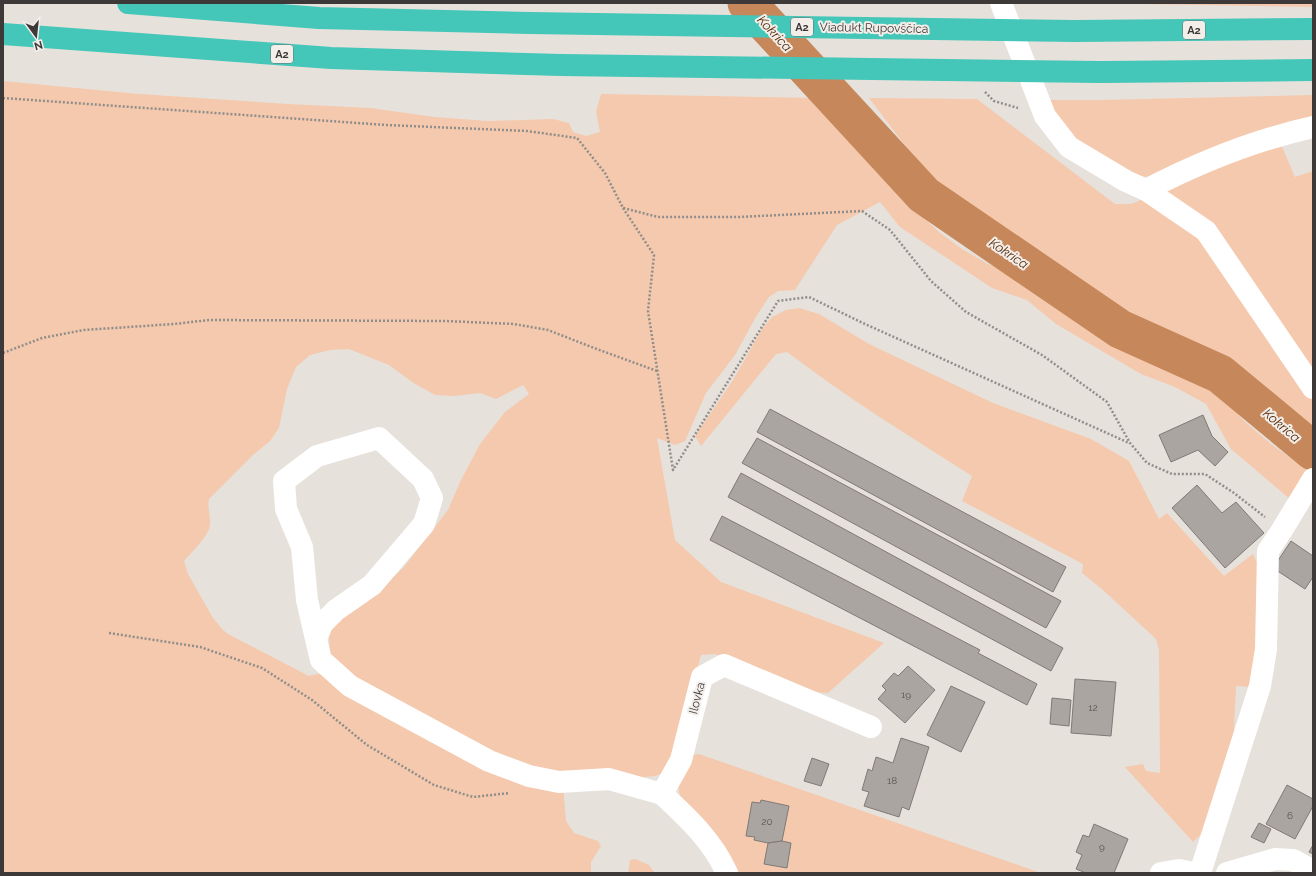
<svg xmlns="http://www.w3.org/2000/svg" width="1316" height="876" viewBox="0 0 1316 876" font-family="Raleway,sans-serif">
<rect width="100%" height="100%" fill="#e7e1dc"/>
<!-- green -->
<g fill="#f4c9ad">
<polygon points="867,3 991,3 992,4"/>
<polygon points="1010,3 1313,3 1313,7 1142,4 1011,4"/>
<path d="M3,81L139,94L288,104L371,108L434,117L488,121L553,119L569,123L573,132L586,136L600,132L596,112L601,94L817,98L846,128L904,199L939,232L962,249L988,264L1028,281L1062,302L1084,322L1118,341L1154,355L1199,377L1216,389L1244,421L1271,444L1309,471L1290,499L1231,449L1206,404L1175,387L1141,374L1056,324L1027,300L992,288L900,227L880,202L837,225L795,290L778,291L769,297L757,315L735,355L706,393L685,441L675,445L657,438L675,540L721,582L884,643L828,693L815,692L715,654L701,655L674,755L663,773L655,776L635,778L532,771L359,684L330,654L329,637L333,627L340,620L366,603L404,567L448,510L460,482L480,444L505,412L529,394L523,385L496,399L480,393L455,396L435,395L412,382L389,365L349,349L330,350L310,355L296,367L287,389L279,428L270,441L253,455L209,499C207,508 211,516 210,525C209,536 191,553 184,561L188,574L213,618L223,630L228,634L309,676L322,673L563,786L566,821L574,833L598,841L601,846L591,862V873H3Z"/>
<polygon points="1313,95 1313,122 1156,178 1140,176 1121,170 1075,142 1045,100 1101,100"/>
<polygon points="869,98 977,99 1115,204 1131,204 1168,189 1280,142 1295,177 1313,171 1313,435 1280,408 1251,381 1212,355 1137,322 1117,309 1087,285 1057,268 1040,255 973,212 932,181"/>
<path d="M799,308L819,314L869,344L993,403L1091,439L1129,461L1159,519L1167,513L1224,576L1253,554L1261,572L1252,687L1236,686L1233,751L1205,830L1193,842L1125,767L1143,764L1146,771L1160,773L1159,650L1156,639L1103,590L1082,573L1083,564L962,501L972,476C909,436 846,397 787,352L776,354L701,446L695,436L733,380L762,329L772,317L786,310Z"/>
<polygon points="699,754 1041,873 734,873 682,806 677,781 688,756"/>
<polygon points="635,859 649,865 655,873 628,873 630,860"/>
</g>
<g fill="none" stroke-linecap="round" stroke-linejoin="round">
<!-- river -->
<polyline stroke="#c6875b" stroke-width="39" points="747,3 924,195 1120,329 1220,374 1313,451"/>
</g>
<!-- building -->
<g fill="#aba5a2" stroke="#807a76">
<polygon points="770,409 1066,567 1053,592 757,432"/>
<polygon points="1203,415 1212,436 1228,452 1215,466 1198,450 1171,462 1159,435"/>
<polygon points="757,438 1061,601 1046,628 742,463"/>
<polygon points="741,473 1063,648 1051,671 728,497"/>
<polygon points="1197,485 1222,513 1236,502 1264,533 1225,568 1172,508"/>
<polygon points="722,516 980,650 978,653 1037,684 1027,705 710,540"/>
<polygon points="1291,541 1313,556 1313,577 1305,589 1273,568"/>
<polygon points="908,666 935,690 905,723 878,699 886,690 882,686 894,673 898,676"/>
<polygon points="1075,679 1116,682 1111,736 1071,733"/>
<polygon points="951,686 985,702 961,752 927,735"/>
<polygon points="1052,698 1071,700 1069,726 1050,724"/>
<polygon points="901,738 929,747 909,810 902,807 899,817 864,806 869,792 862,790 868,769 872,771 876,757 893,763"/>
<polygon points="812,758 829,764 821,786 804,781"/>
<polygon points="1287,785 1313,799 1313,806 1295,839 1266,824"/>
<polygon points="761,800 789,806 782,841 768,843 754,840 755,837 746,836 752,802 760,803"/>
<polygon points="1259,823 1271,829 1264,843 1251,837"/>
<polygon points="1094,824 1128,839 1114,873 1086,873 1076,869 1082,855 1076,852 1083,835 1089,837"/>
<polygon points="782,841 791,843 787,868 764,864 768,843"/>
<polygon points="1313,845 1313,854 1309,852"/>
</g>
<g fill="none" stroke-linecap="round" stroke-linejoin="round">
<!-- path -->
<g stroke="#918d8a" stroke-width="2.5" stroke-dasharray="2 2" stroke-linecap="butt">
<polyline points="985,92 994,101 1018,108"/>
<polyline points="3,98 386,125 527,131 577,138 605,173 623,208 658,217 739,217 862,211 890,230 931,281 966,312 1042,355 1107,402 1130,443 1147,463 1172,474 1205,474 1234,493 1265,517"/>
<polyline points="623,208 654,255 648,311 673,470 778,301 809,297 865,324 1129,443"/>
<polyline points="3,353 42,338 84,330 174,324 209,320 445,321 514,324 548,330 594,348 657,371"/>
<polyline points="109,633 200,647 262,668 312,700 367,745 434,785 473,797 510,793"/>
</g>
<!-- minor -->
<g stroke="#fff" stroke-width="22">
<polyline points="1001,3 1045,116 1069,147 1126,181 1146,190 1206,231 1313,388"/>
<path d="M1146,190C1198,163 1255,140 1313,127"/>
<polyline points="316,639 307,600 302,547 286,509 284,481 317,456 379,438 423,479 432,498 424,524 372,585 336,610 322,624 316,639 321,660 350,686 489,761 529,776 559,782 609,779 662,794"/>
<path d="M727,873C712,840 688,818 662,794L681,760L702,677L724,665L871,727"/>
<polyline points="1161,873 1179,870 1194,873"/>
<polyline points="1200,873 1260,686 1266,649 1268,551 1282,530 1313,479"/>
<polyline points="1227,873 1275,859 1293,860 1313,871"/>
</g>
<!-- highway -->
<g stroke="#44c6b8" stroke-width="22">
<polyline points="128,3 319,18 529,23 1075,31 1313,29"/>
<polyline points="3,34 331,58 561,65 1101,72 1313,70"/>
</g>
</g>
<g text-anchor="middle" stroke-width="4" stroke-linejoin="round" paint-order="stroke">
<!-- number labels -->
<g font-size="10" fill="#585452">
<text x="906" y="698">19</text>
<text x="1093" y="711">12</text>
<text x="892" y="784">18</text>
<text x="1290" y="819">6</text>
<text x="767" y="825">20</text>
<text x="1102" y="850">9</text>
</g>
<!-- shield labels -->
<g fill="#f4eeea" stroke="#736f6d" stroke-width="1">
<rect x="791" y="18" width="22" height="18" rx="3"/>
<rect x="1183" y="21" width="22" height="18" rx="3"/>
<rect x="271" y="45" width="22" height="18" rx="3"/>
</g>
<g font-size="11" font-weight="bold" fill="#3c3938">
<text x="802" y="31">A2</text>
<text x="1194" y="34">A2</text>
<text x="282" y="58">A2</text>
</g>
<!-- street labels -->
<g font-size="12" fill="#3c3938" stroke="#f4eeea">
<text transform="translate(874 28) rotate(1)" y="4">Viadukt Rupovščica</text>
<text transform="translate(697 698) rotate(-75)" y="4">Ilovka</text>
</g>
<!-- water labels -->
<g font-size="13" font-style="italic" fill="#552b08" stroke="#f4eeea">
<text transform="translate(775 33) rotate(47)" y="5">Kokrica</text>
<text transform="translate(1009 253) rotate(34)" y="5">Kokrica</text>
<text transform="translate(1282 425) rotate(40)" y="5">Kokrica</text>
</g>
</g>
<!-- border -->
<rect width="1316" height="876" fill="none" stroke="#3c3938" stroke-width="8"/>
<!-- north arrow -->
<g transform="translate(36 36) rotate(165)" stroke="#f4eeea" stroke-width="3" paint-order="stroke">
<path d="M0-3L7 15L0 10L-7 15Z" fill="#3c3938"/>
<text y="-6" font-size="11" font-weight="bold" text-anchor="middle" fill="#3c3938">N</text>
</g>
</svg>
